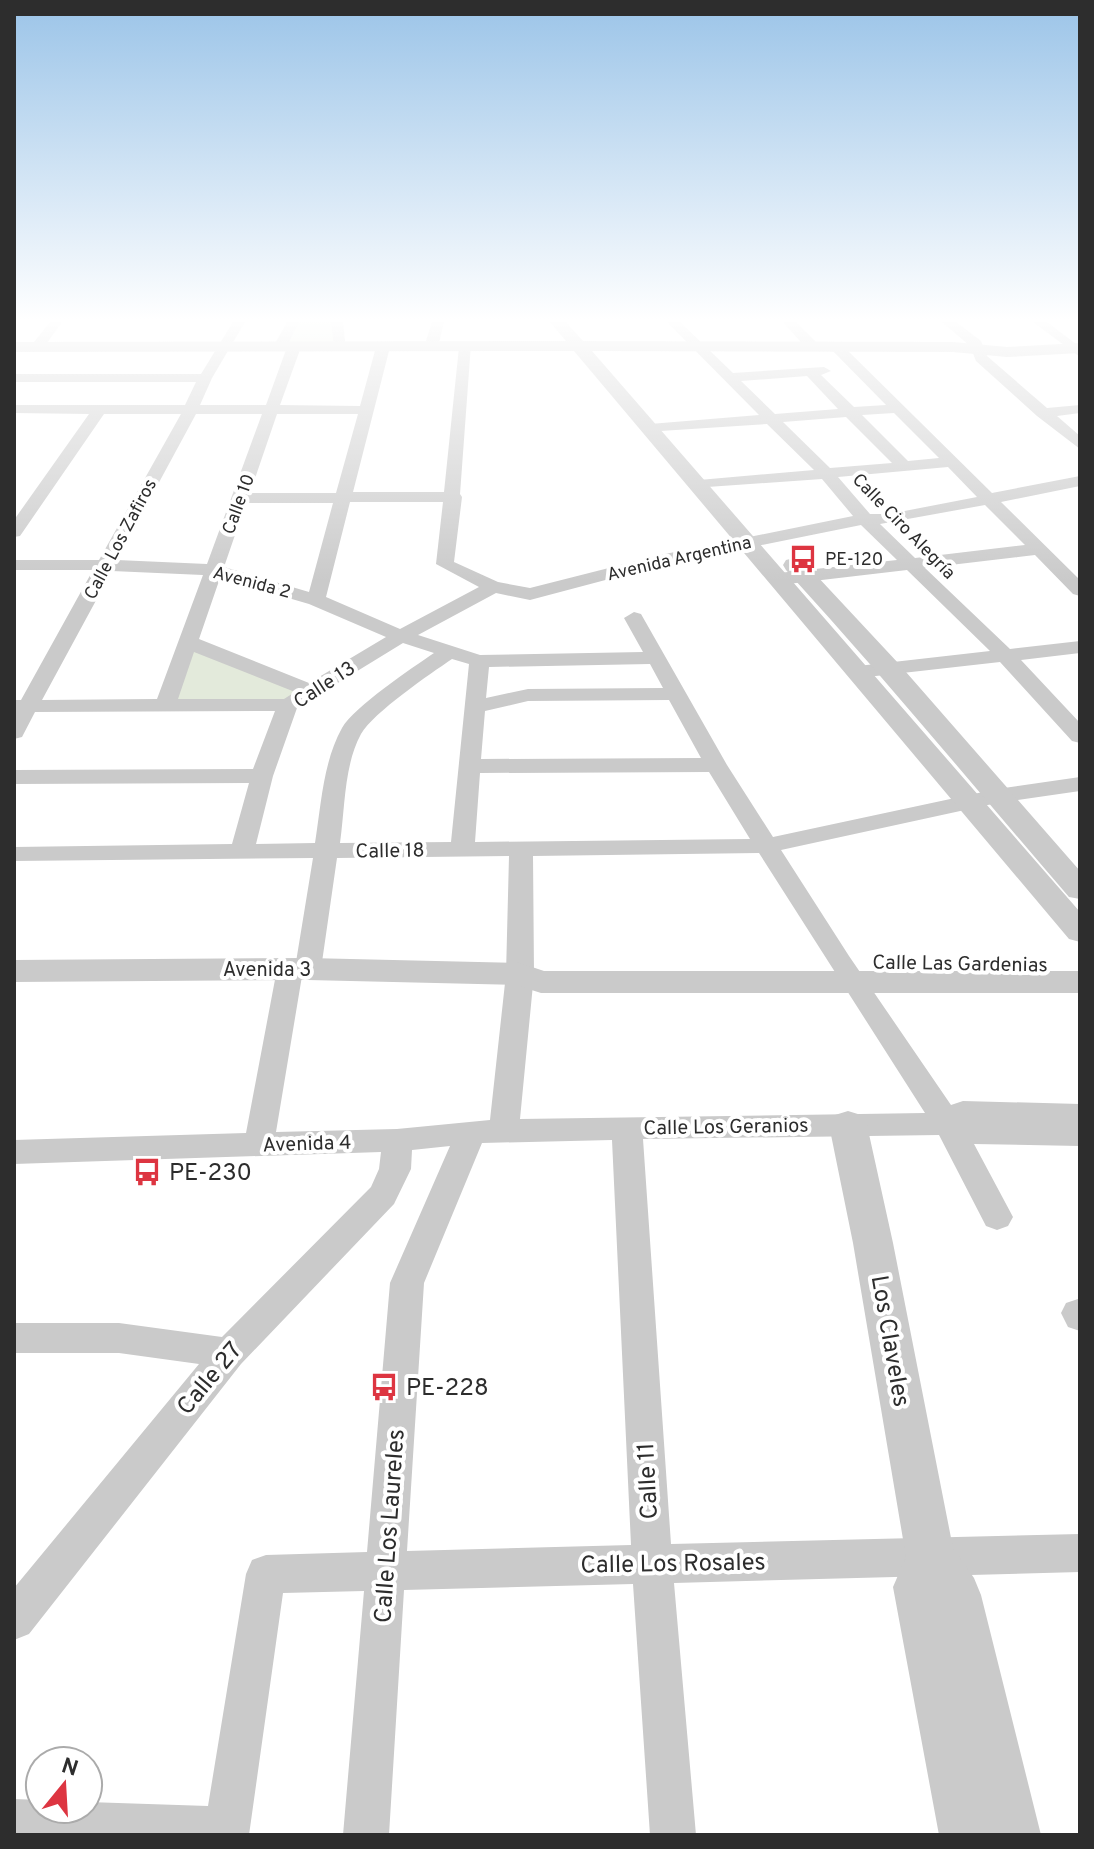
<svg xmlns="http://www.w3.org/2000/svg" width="1094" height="1849" viewBox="0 0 1094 1849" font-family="Overpass,sans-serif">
<rect width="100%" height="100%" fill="#fff"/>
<!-- green -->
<g fill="#e3eadb">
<polygon points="293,322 337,322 341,346 280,347"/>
<polygon points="188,642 308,690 288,705 165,705"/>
</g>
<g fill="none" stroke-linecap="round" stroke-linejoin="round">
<!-- minor -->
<g fill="#cacaca" fill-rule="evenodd">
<polygon points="50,322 62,322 42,350 32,350 30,347"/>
<path d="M233,322H245L212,378L200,405H266L287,347L294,343L301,347L280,405L360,406L376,347L388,344L390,347L353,492H444L459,347L471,344L460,494L462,497L454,562L498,582L530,588L660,555L853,516L822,479L693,488L691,485L693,482L699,480L814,470L767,424L645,432V426L650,424L759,415L667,322H680L733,373L824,367L831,371L821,375L854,407L886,405L828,346L840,343L992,493L1080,476V486L1001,502L1080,580V596L1073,594L1035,555L925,568L1010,649L1080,641V653L1021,660L1080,723V743L1072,741L1000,662L858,678L851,676L848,672L858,666L990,651L907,570L779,585L770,579L779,573L897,560L861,525L662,565L530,600L496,593L418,635L480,655L643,652L624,618L634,612L641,614L727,765L773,837L997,789L1080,777V791L997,803L781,850L849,956L951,1105L963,1101L1080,1104V1146L974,1144L1013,1217L1008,1226L997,1230L986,1226L939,1135L643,1139L671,1544L1080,1534V1572L674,1583L696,1835H650L633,1584L404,1590L389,1835H343L364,1591L283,1593L249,1835H14V1799L40,1800V1809H88V1802L208,1806L246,1574L252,1560L266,1555L367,1552L390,1283L450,1146L412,1150L411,1169L394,1204L241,1364L29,1634L14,1640V1588L199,1364L119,1353H14V1323H119L222,1337L371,1187L379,1169L381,1152L14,1164V1140L246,1133L277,969L280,963L296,962L313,858L14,861V847L232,844L249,783L14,784V770L253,769L275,711L35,712L22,737L14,739V700H21L93,570H14V560H99L181,414H104L20,536L14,537V520L89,414L14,413V405H185L196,382H14V374H201ZM807,376L838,409L775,414L741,381ZM894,413L939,458L908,461L862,415ZM196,414H262L207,564L117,560ZM277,414H358L336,493H250ZM846,417L892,463L830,468L783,422ZM948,467L977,497L889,514H870L838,477ZM350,502H443L436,564L479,587L400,629L326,597ZM246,503H333L309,592L224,567ZM985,505L1025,545L915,558L880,524ZM112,571L203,575L157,699L42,700ZM220,578L309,604L386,637L309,683L199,639ZM403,643L434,653C412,668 354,707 342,728C323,762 321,806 315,843L256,844L273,776L297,708ZM194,652L295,692L284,699H178ZM452,659L469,664L451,842L340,843C345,808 344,765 361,734C374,712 430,674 452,659ZM650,664L663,688L528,689L486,698L489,667ZM669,700L701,758L481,759L485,711L528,701ZM709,772L750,839L475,842L480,773ZM759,853L925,1113L520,1119L534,974L533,856ZM509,856L506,974L490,1120L397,1129L276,1132L302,976L318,975L321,969L337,858ZM612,1140L631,1545L407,1551L424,1283L482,1143Z"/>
<polygon points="287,322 299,322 285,350 275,350 273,347"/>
<polygon points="331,322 343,322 346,350 334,347"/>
<polygon points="432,322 444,322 438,347 431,351 424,347"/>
<polygon points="783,322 796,322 817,343 817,349 807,349"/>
<polygon points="942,322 956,322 981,341 987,356 1047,408 1080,405 1080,413 1057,416 1080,436 1080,449 1037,416 976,361 970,346"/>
<polygon points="1033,322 1047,322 1080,347 1080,357"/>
<polygon points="1078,1299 1080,1299 1080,1331 1068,1327 1061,1313 1066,1303"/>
</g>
<!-- tertiary -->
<g fill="#cacaca" fill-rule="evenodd">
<polygon points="550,322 566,322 583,341 953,342 1007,347 1080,343 1080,353 1007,357 953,352 592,351 1080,912 1080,942 1069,939 574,351 14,352 14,342 566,341"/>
<path d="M794,558L802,560L899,664L1080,871V899L1069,897C975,788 883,676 786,570L783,565L786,560Z"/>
<polygon points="308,958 520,963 544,971 1080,971 1080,993 541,993 516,985 308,980 14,982 14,960"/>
<polygon points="848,1111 861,1115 867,1125 893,1243 953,1548 974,1578 981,1595 1041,1835 939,1835 893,1587 906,1557 853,1243 829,1125 835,1115"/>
</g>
</g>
<!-- sky -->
<linearGradient id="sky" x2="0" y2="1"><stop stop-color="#9bc4e8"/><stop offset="0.55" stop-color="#fff"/><stop offset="1" stop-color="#fff" stop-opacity="0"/></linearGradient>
<rect width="1094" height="581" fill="url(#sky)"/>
<!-- icons -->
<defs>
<symbol id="bus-bare" viewBox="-9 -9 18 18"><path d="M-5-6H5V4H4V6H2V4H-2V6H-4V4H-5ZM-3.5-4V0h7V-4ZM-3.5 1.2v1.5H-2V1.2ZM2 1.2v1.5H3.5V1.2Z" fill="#dd3541" stroke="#fff" stroke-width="2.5" paint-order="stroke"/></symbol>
</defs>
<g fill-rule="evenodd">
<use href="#bus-bare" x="783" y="539" width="40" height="40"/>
<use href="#bus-bare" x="127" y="1152" width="40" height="40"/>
<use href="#bus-bare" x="364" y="1367" width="40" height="40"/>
</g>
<g text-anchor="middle" stroke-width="8" stroke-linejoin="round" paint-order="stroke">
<!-- far-street labels -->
<g font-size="18" fill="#2d2d2d" stroke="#fff">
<text transform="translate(238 504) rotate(-70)" y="6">Calle 10</text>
<text transform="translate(904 526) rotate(46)" y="6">Calle Ciro Alegría</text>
<text transform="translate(120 539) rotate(-62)" y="6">Calle Los Zafiros</text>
<text transform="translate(679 558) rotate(-13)" y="6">Avenida Argentina</text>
<text transform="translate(252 582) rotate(15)" y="6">Avenida 2</text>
</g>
<!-- far-poi labels -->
<g font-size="18" fill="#2d2d2d" stroke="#fff" text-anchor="start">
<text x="825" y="565">PE-120</text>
</g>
<!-- street labels -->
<g font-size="20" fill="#2d2d2d" stroke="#fff">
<text transform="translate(324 684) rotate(-33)" y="7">Calle 13</text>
<text transform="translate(390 850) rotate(-1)" y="7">Calle 18</text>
<text transform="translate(960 963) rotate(1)" y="7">Calle Las Gardenias</text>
<text x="267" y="976">Avenida 3</text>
<text transform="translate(726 1126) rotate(-1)" y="7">Calle Los Geranios</text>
<text transform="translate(307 1143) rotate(-2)" y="7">Avenida 4</text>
</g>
<!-- near-poi labels -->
<g font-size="24" fill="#2d2d2d" stroke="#fff" text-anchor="start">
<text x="169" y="1180">PE-230</text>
<text x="406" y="1395">PE-228</text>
</g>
<!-- near-street labels -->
<g font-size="24" fill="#2d2d2d" stroke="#fff">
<text transform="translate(891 1341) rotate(80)" y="8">Los Claveles</text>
<text transform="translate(209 1378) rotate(-50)" y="8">Calle 27</text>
<text transform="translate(647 1481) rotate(-93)" y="8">Calle 11</text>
<text transform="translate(389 1526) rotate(-86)" y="8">Calle Los Laureles</text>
<text transform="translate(673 1563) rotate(-1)" y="8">Calle Los Rosales</text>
</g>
</g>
<!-- border -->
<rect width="1094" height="1849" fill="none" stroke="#2d2d2d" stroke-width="32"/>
<!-- north arrow -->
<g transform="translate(64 1785) rotate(18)"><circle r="38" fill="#ffffff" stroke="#ababab" stroke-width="2"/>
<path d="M0-6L14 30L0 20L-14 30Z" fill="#dd3541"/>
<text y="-12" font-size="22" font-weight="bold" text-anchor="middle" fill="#2d2d2d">N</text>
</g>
</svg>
